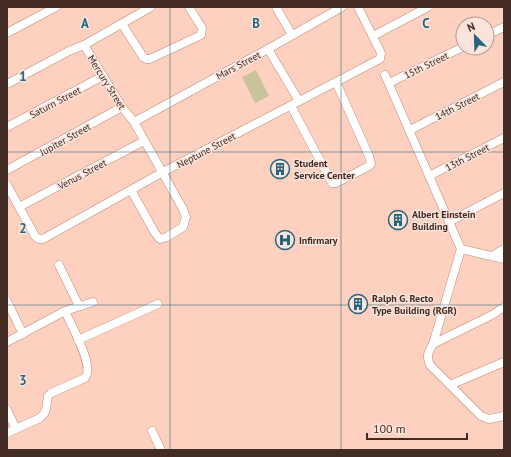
<svg xmlns="http://www.w3.org/2000/svg" width="511" height="457" viewBox="0 0 511 457" font-family="'PT Sans',sans-serif">
<rect width="100%" height="100%" fill="#fdd0bf"/>
<!-- green -->
<polygon fill="#c8c39a" points="256,70 269,96 255,103 242,77"/>
<g fill="none" stroke-linecap="round" stroke-linejoin="round">
<defs>
<g id="minor">
<polyline points="276,7 292,35"/>
<polyline points="122,24 143,57 146,59 150,59 201,35 202,28 189,7"/>
<polyline points="7,33 56,7"/>
<polyline points="487,35 504,27"/>
<polyline points="373,36 428,7"/>
<polyline points="84,45 151,7"/>
<polyline points="268,49 299,101"/>
<path d="M385,75L461,249L433,344C428,353 426,355 430,365L481,416L489,419L504,416"/>
<polyline points="389,83 463,47"/>
<polyline points="7,84 69,51 84,45 122,107 134,122 183,209 186,217 183,227 167,237 160,239 155,233 131,190"/>
<polyline points="291,106 332,183 336,183 369,166 371,164 369,156 336,82"/>
<polyline points="134,122 268,49 342,7"/>
<polyline points="7,127 103,76"/>
<polyline points="410,130 504,82"/>
<polyline points="7,170 122,107"/>
<polyline points="429,176 504,138"/>
<polyline points="7,185 35,236 39,239 43,239 163,172 380,59 381,53 358,7"/>
<polyline points="19,207 144,141"/>
<polyline points="449,222 504,193"/>
<polyline points="461,249 504,259"/>
<polyline points="492,256 504,249"/>
<polyline points="59,265 79,306"/>
<polyline points="7,301 23,334"/>
<polyline points="78,340 158,304"/>
<polyline points="7,342 65,311 93,302"/>
<polyline points="433,344 492,315 504,307"/>
<polyline points="450,385 504,362"/>
<polyline points="7,410 16,429"/>
<polyline points="152,431 161,450"/>
<path d="M7,433L40,418C48,412 46,405 48,396L51,393L85,378C95,366 71,325 65,311"/>
</g>
</defs>
<!-- minor casing -->
<use href="#minor" stroke="#bf8a76" stroke-width="9"/>
<!-- minor -->
<use href="#minor" stroke="#fff" stroke-width="8"/>
</g>
<!-- grid -->
<path fill="none" stroke="#25667a" stroke-width="1" stroke-opacity="0.55" d="M170,7V450M341,7V450M7,152H504M7,305H504"/>
<!-- icons -->
<defs>
<symbol id="building-ring" viewBox="-11 -11 22 22"><circle r="9.5" fill="#fae3da" stroke="#25667a" stroke-width="1.5"/><path d="M-4-6H4V6H1V3H-1V6H-4ZM-2.5-4.3h1.7v1.8h-1.7ZM.8-4.3h1.7v1.8H.8ZM-2.5-1h1.7V.8h-1.7ZM.8-1h1.7V.8H.8Z" fill="#25667a"/></symbol>
<symbol id="hospital-ring" viewBox="-11 -11 22 22"><circle r="9.5" fill="#fae3da" stroke="#25667a" stroke-width="1.5"/><path d="M-5-5h3v3.5h4V-5h3V5h-3V1.5h-4V5h-3Z" fill="#25667a"/></symbol>
</defs>
<g fill-rule="evenodd">
<use href="#building-ring" x="269" y="158" width="22" height="22"/>
<use href="#building-ring" x="387" y="209" width="22" height="22"/>
<use href="#hospital-ring" x="274" y="229" width="22" height="22"/>
<use href="#building-ring" x="347" y="293" width="22" height="22"/>
</g>
<g text-anchor="middle" stroke-width="3" stroke-linejoin="round" paint-order="stroke">
<!-- street labels -->
<g font-size="10" fill="#422c24" stroke="#fae3da">
<text transform="translate(238 65) rotate(-28)" y="4">Mars Street</text>
<text transform="translate(426 65) rotate(-26)" y="4">15th Street</text>
<text transform="translate(107 82) rotate(58)" y="4">Mercury Street</text>
<text transform="translate(55 102) rotate(-28)" y="4">Saturn Street</text>
<text transform="translate(457 106) rotate(-27)" y="4">14th Street</text>
<text transform="translate(65 139) rotate(-29)" y="4">Jupiter Street</text>
<text transform="translate(206 150) rotate(-28)" y="4">Neptune Street</text>
<text transform="translate(467 157) rotate(-27)" y="4">13th Street</text>
<text transform="translate(82 174) rotate(-28)" y="4">Venus Street</text>
</g>
<!-- poi labels -->
<g font-size="10" font-weight="bold" fill="#422c24" stroke="#fae3da" text-anchor="start">
<text x="294" y="167">Student<tspan x="294" dy="12">Service Center</tspan></text>
<text x="412" y="218">Albert Einstein<tspan x="412" dy="12">Building</tspan></text>
<text x="299" y="244">Infirmary</text>
<text x="372" y="302">Ralph G. Recto<tspan x="372" dy="12">Type Building (RGR)</tspan></text>
</g>
</g>
<g font-size="13" text-anchor="middle" font-weight="bold" fill="#25667a" stroke="#fae3da" stroke-width="3" stroke-linejoin="round" paint-order="stroke">
<text x="85" y="28">A</text>
<text x="256" y="28">B</text>
<text x="426" y="28">C</text>
<text x="23" y="81">1</text>
<text x="23" y="233">2</text>
<text x="23" y="385">3</text>
</g>
<!-- border -->
<rect width="511" height="457" fill="none" stroke="#422c24" stroke-width="16"/>
<!-- north arrow -->
<g transform="translate(475 36) rotate(337)"><circle r="19" fill="#fae3da" stroke="#b09a91"/>
<path d="M0-3L7 15L0 10L-7 15Z" fill="#25667a"/>
<text y="-6" font-size="11" font-weight="bold" text-anchor="middle" fill="#422c24">N</text>
</g>
<!-- scale -->
<path d="M367 433v6h100v-6" fill="none" stroke="#422c24" stroke-width="2"/>
<text x="373" y="433" font-size="12" fill="#422c24" stroke="#fae3da" stroke-width="3" paint-order="stroke">100 m</text>
</svg>
